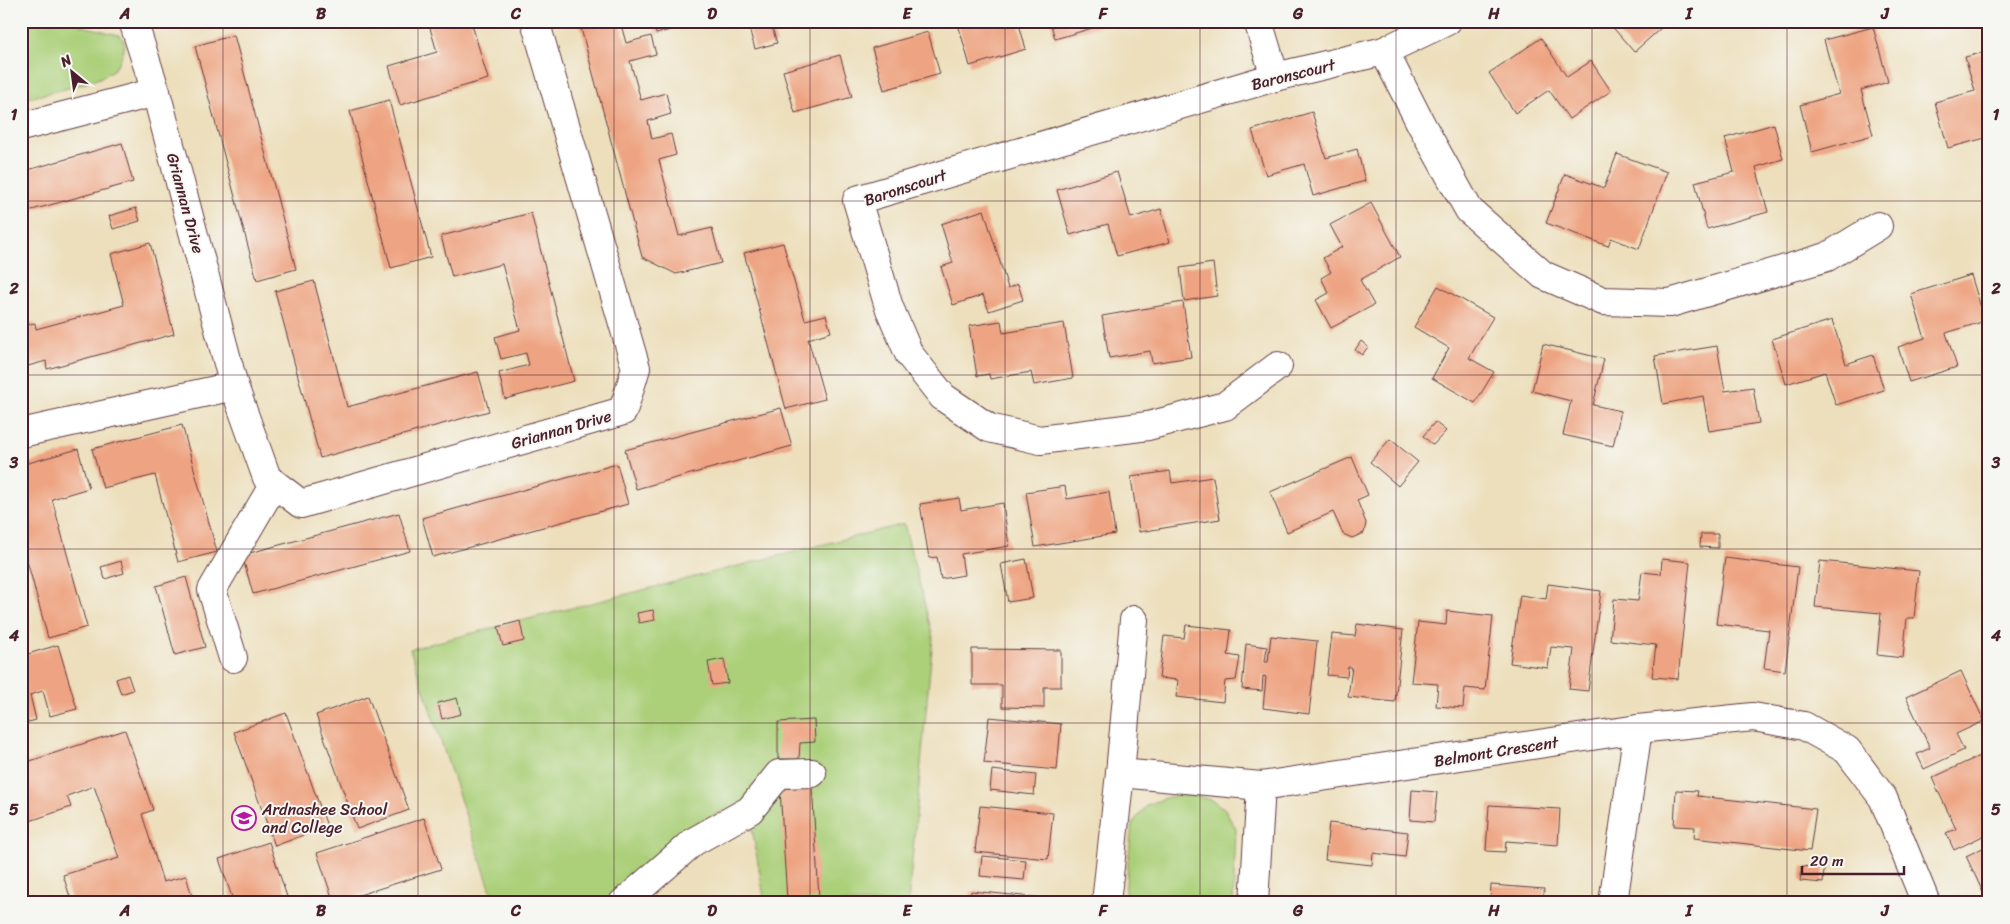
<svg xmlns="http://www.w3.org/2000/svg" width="2010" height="924" viewBox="0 0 2010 924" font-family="Sriracha,sans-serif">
<rect width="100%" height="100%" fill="#f6f6f2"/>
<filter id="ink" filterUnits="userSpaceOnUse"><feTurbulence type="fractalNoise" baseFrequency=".02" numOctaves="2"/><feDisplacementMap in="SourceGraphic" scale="10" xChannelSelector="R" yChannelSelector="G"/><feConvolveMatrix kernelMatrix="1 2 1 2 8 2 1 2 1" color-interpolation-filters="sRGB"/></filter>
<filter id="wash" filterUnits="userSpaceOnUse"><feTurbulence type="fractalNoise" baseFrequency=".0096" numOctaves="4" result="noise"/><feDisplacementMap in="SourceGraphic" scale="20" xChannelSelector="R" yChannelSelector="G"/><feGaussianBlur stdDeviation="1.12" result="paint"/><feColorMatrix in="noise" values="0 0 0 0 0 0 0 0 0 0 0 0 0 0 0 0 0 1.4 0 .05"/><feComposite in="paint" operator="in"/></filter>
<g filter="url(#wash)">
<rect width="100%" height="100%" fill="#eddfbc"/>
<!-- green -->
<g fill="#acd07a" stroke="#7b7852">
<path d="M21,21H78L79,25L119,35L125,43C124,51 120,62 114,69C102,83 41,94 21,100Z"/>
<polygon points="904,524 933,637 908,903 765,903 747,800 681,831 608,903 495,903 410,649"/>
<polygon points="1191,795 1212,800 1225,809 1236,829 1233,903 1124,903 1132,824 1147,805 1168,797"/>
</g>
<g id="blocks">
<!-- building -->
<g fill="#eea482">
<polygon points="428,21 471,21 488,79 400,105 389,66 437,52"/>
<polygon points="579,21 620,21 626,43 651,36 656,54 630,61 641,100 666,93 671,114 648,121 652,139 671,134 676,155 659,160 679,236 712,228 721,263 676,274 642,257"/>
<polygon points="664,21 668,21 670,30 656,34 653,24"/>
<polygon points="747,21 770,21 777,43 755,49"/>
<polygon points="967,21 1018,21 1026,49 970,66 958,24"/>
<polygon points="1050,21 1113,21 1113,22 1055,39"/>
<polygon points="1614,21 1669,21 1634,52 1610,24"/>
<polygon points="1873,27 1888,82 1861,90 1873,135 1812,152 1800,105 1839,94 1824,40"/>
<polygon points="928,32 940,74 884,90 872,48"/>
<polygon points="234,35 296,269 257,280 195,46"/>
<polygon points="1541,38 1567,77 1591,61 1611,91 1569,119 1549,90 1515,113 1489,73"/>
<polygon points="1989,51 1989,137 1948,148 1935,102 1975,91 1965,57"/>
<polygon points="840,55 852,97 795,113 783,71"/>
<polygon points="389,100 431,257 391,268 350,111"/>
<polygon points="1312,112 1326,158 1357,149 1365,181 1313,196 1304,164 1266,175 1252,130"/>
<polygon points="1774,124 1783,159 1756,167 1768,212 1707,229 1695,182 1734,172 1725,138"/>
<polygon points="122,143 133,182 21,213 21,172"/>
<polygon points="1617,154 1667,172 1639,249 1611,238 1608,246 1546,223 1565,174 1604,188"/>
<polygon points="1117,172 1131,218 1161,209 1170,242 1117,256 1108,224 1070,235 1057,190"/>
<polygon points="1371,203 1400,257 1360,280 1374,305 1331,328 1316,300 1329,293 1321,278 1331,272 1323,258 1342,247 1330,225"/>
<polygon points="136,208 140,221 113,229 109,216"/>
<polygon points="984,210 1008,288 1018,284 1023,300 989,311 983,295 953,305 941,267 953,263 941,224"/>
<polygon points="531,213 574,381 505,399 499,373 529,365 526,353 501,359 495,337 520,330 502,264 452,277 441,236"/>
<polygon points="150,243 174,334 47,369 46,361 21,368 21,326 35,323 36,329 124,305 111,254"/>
<polygon points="783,243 805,320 826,315 831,332 808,339 825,399 786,409 744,253"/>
<polygon points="1213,263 1217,296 1184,301 1180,268"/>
<polygon points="1971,275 1985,321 1946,333 1957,367 1909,382 1898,347 1925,338 1911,294"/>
<polygon points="314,281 347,407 478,372 489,411 320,458 275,291"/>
<polygon points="1438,286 1493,317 1469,358 1494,372 1475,403 1432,378 1449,348 1414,327"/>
<polygon points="1183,302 1191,357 1152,363 1150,351 1109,358 1102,316"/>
<polygon points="1832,320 1846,364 1873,355 1884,390 1836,405 1825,372 1786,384 1772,339"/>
<polygon points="1001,321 1003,333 1064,323 1073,378 1034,385 1031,372 990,379 989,374 977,376 969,326"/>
<polygon points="1361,341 1368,347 1362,355 1355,350"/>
<polygon points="1543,344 1604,359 1593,405 1621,411 1613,446 1563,435 1571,401 1532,391"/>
<polygon points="1717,346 1725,391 1753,387 1759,423 1709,431 1703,396 1663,404 1655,356"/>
<polygon points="781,408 792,446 636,489 625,450"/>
<polygon points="1435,422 1446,431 1433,445 1423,436"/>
<polygon points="182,425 217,552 178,562 155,475 103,488 92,449"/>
<polygon points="1390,439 1418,462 1398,486 1370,462"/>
<polygon points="78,449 89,488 52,499 87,627 48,638 21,538 21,465"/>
<polygon points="1352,457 1368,495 1357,500 1366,523 1364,533 1352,538 1343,534 1333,512 1287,532 1270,492"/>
<polygon points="617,464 628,504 433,557 422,518"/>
<polygon points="1170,471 1172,483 1213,477 1220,519 1139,532 1131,477"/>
<polygon points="1065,486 1067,499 1109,492 1115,534 1035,547 1026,492"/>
<polygon points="959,498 961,510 1003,503 1009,546 961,554 964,575 941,579 937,557 929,558 920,504"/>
<polygon points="399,513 410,551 253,594 242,555"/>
<polygon points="1701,534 1718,534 1718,548 1700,547"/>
<polygon points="1725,558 1798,567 1785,671 1764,668 1769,630 1716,624"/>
<polygon points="1026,559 1033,598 1008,602 1001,564"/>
<polygon points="1662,559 1690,562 1678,679 1652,677 1656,645 1610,640 1614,599 1638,601 1642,572 1661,574"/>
<polygon points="121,561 124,573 105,579 101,567"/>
<polygon points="1820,561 1919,571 1914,618 1907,618 1903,658 1877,655 1881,613 1815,607"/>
<polygon points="186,577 205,647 175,655 156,586"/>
<polygon points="1548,584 1601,591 1588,691 1569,689 1574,649 1551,647 1548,668 1510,663 1520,595 1546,599"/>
<polygon points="653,610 655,620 639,623 637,613"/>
<polygon points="1447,611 1493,616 1485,690 1465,688 1463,708 1436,706 1438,684 1411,682 1418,622 1446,625"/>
<polygon points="520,621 524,641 503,646 498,627"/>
<polygon points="1357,624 1403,630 1395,702 1348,697 1352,667 1348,667 1347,677 1327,675 1332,634 1355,636"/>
<polygon points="1186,625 1231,630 1228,655 1240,657 1236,680 1225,681 1223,702 1176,697 1178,680 1159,678 1164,636 1184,638"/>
<polygon points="1271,636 1317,641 1309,714 1263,708 1266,677 1263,676 1262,691 1242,689 1246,644 1267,647 1265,662 1268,662"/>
<polygon points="58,645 77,709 50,716 43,691 30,695 36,720 21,724 21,656"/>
<polygon points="972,649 1061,650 1061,687 1044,687 1044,708 1002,707 1002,685 972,685"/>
<polygon points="724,659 728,683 712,685 708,662"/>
<polygon points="1961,671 1984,721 1956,734 1964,750 1924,769 1917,754 1930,748 1906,697"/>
<polygon points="128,675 133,690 121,694 116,679"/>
<polygon points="368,696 409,810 357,829 316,715"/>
<polygon points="457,698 461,714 442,719 438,703"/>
<polygon points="286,713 327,826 275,846 234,732"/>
<polygon points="989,717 1061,724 1057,770 984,763"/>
<polygon points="814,720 815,742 800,743 799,759 778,759 778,722"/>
<polygon points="125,730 153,810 142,814 163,882 186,876 194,903 72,903 63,875 119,858 94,786 67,796 71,807 21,824 21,764"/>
<polygon points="1988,752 1989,833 1954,850 1946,833 1956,829 1932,778"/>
<polygon points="992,770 1036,775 1034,795 990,790"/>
<polygon points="812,786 819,898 787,900 780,789"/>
<polygon points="1412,790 1437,792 1434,822 1410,820"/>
<polygon points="1676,790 1698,791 1697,796 1816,809 1810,851 1694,838 1695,827 1674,826"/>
<polygon points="1489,805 1560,809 1558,845 1506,841 1505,852 1486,851"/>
<polygon points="980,806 1053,813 1048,859 975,852"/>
<polygon points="424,818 441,869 334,903 317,853"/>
<polygon points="1329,823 1408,832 1405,857 1373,853 1372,865 1325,860"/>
<polygon points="269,842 289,903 234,903 219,859"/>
<polygon points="1989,845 1989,903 1988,903 1966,856"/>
<polygon points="982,856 1026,860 1024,880 980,876"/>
<polygon points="1802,866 1824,869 1823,883 1800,881"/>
<polygon points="1491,885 1544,889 1543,903 1490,903"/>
<polygon points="971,891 1043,898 1043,903 969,903"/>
<polygon points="34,894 36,903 21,903 21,897"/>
</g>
</g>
</g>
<g filter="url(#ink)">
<use href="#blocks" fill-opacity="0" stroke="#623c41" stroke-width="1"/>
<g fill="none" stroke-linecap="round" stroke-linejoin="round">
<defs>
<g id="minor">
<polyline points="1258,21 1275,77"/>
<polyline points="1384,51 1421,124 1469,210 1543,275 1603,301 1670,303 1827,257 1878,226"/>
<polyline points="21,127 156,92"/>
<polyline points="1278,366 1225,406 1148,426 1040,440 989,428 943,397 909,354 889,307 857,200 1275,77 1384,51 1447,21"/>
<polyline points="234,386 267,478 301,504 623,411 636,368 535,21"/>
<polyline points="21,433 234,386 156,92 133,21"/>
<polyline points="1134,620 1120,773 1261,786 1638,729 1753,717 1804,726 1847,750 1883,798 1926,903"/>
<polyline points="233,658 212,590 274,484"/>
<polyline points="623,903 693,842 750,810 779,774 812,773"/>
<polyline points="1106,903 1120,773"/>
<polyline points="1254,903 1261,786"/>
<polyline points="1613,903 1638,729"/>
</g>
</defs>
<!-- minor casing -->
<use href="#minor" stroke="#623c41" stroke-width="30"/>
<!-- minor -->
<use href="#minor" stroke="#fff" stroke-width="28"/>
</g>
</g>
<!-- grid -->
<path fill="none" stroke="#4a1f2b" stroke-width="1" stroke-opacity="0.55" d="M223,21V903M418,21V903M614,21V903M810,21V903M1005,21V903M1200,21V903M1396,21V903M1592,21V903M1787,21V903M21,201H1989M21,375H1989M21,549H1989M21,723H1989"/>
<!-- icons -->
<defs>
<symbol id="school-ring" viewBox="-11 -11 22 22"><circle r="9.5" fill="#f6f6f2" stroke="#b5179e" stroke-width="1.5"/><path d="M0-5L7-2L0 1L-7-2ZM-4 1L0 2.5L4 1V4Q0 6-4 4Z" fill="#b5179e"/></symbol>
</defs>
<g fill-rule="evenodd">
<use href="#school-ring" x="230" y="804" width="28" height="28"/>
</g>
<g text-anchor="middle" stroke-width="4" stroke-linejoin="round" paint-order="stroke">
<!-- street labels -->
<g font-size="16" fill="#4a1f2b" stroke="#f6f6f2">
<text transform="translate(1293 74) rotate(-14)" y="6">Baronscourt</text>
<text transform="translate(905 187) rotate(-18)" y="6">Baronscourt</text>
<text transform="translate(186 203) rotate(75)" y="6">Griannan Drive</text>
<text transform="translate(561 429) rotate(-16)" y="6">Griannan Drive</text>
<text transform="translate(1496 751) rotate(-9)" y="6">Belmont Crescent</text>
</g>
<!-- poi labels -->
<g font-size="16" fill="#4a1f2b" stroke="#f6f6f2" text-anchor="start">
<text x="262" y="815">Ardnashee School<tspan x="262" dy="18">and College</tspan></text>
</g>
</g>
<!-- margin -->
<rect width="2010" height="924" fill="none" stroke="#f6f6f2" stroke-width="55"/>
<!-- north arrow -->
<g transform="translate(72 72) rotate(331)" stroke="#f6f6f2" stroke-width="4" paint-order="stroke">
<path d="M0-4L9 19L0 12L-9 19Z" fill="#4a1f2b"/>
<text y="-8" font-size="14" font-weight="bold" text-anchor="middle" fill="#4a1f2b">N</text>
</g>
<!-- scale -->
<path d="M1802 866v8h102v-8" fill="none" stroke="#4a1f2b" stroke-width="2.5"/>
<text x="1810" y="866" font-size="15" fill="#4a1f2b" stroke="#f6f6f2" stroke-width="4" paint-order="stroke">20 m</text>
<rect x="28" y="28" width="1954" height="868" fill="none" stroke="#4a1f2b" stroke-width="2"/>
<g font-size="16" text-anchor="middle" font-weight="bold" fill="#4a1f2b">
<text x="125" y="19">A</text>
<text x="321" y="19">B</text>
<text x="516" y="19">C</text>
<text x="712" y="19">D</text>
<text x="907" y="19">E</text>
<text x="1103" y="19">F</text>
<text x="1298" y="19">G</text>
<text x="1494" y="19">H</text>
<text x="1689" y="19">I</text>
<text x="1885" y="19">J</text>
<text x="14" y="120">1</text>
<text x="1996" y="120">1</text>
<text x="14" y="294">2</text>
<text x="1996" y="294">2</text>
<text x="14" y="468">3</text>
<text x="1996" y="468">3</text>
<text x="14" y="641">4</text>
<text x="1996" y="641">4</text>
<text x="14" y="815">5</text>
<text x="1996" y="815">5</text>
<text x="125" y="916">A</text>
<text x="321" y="916">B</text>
<text x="516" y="916">C</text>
<text x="712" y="916">D</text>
<text x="907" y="916">E</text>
<text x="1103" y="916">F</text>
<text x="1298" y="916">G</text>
<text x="1494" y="916">H</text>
<text x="1689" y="916">I</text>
<text x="1885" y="916">J</text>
</g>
</svg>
